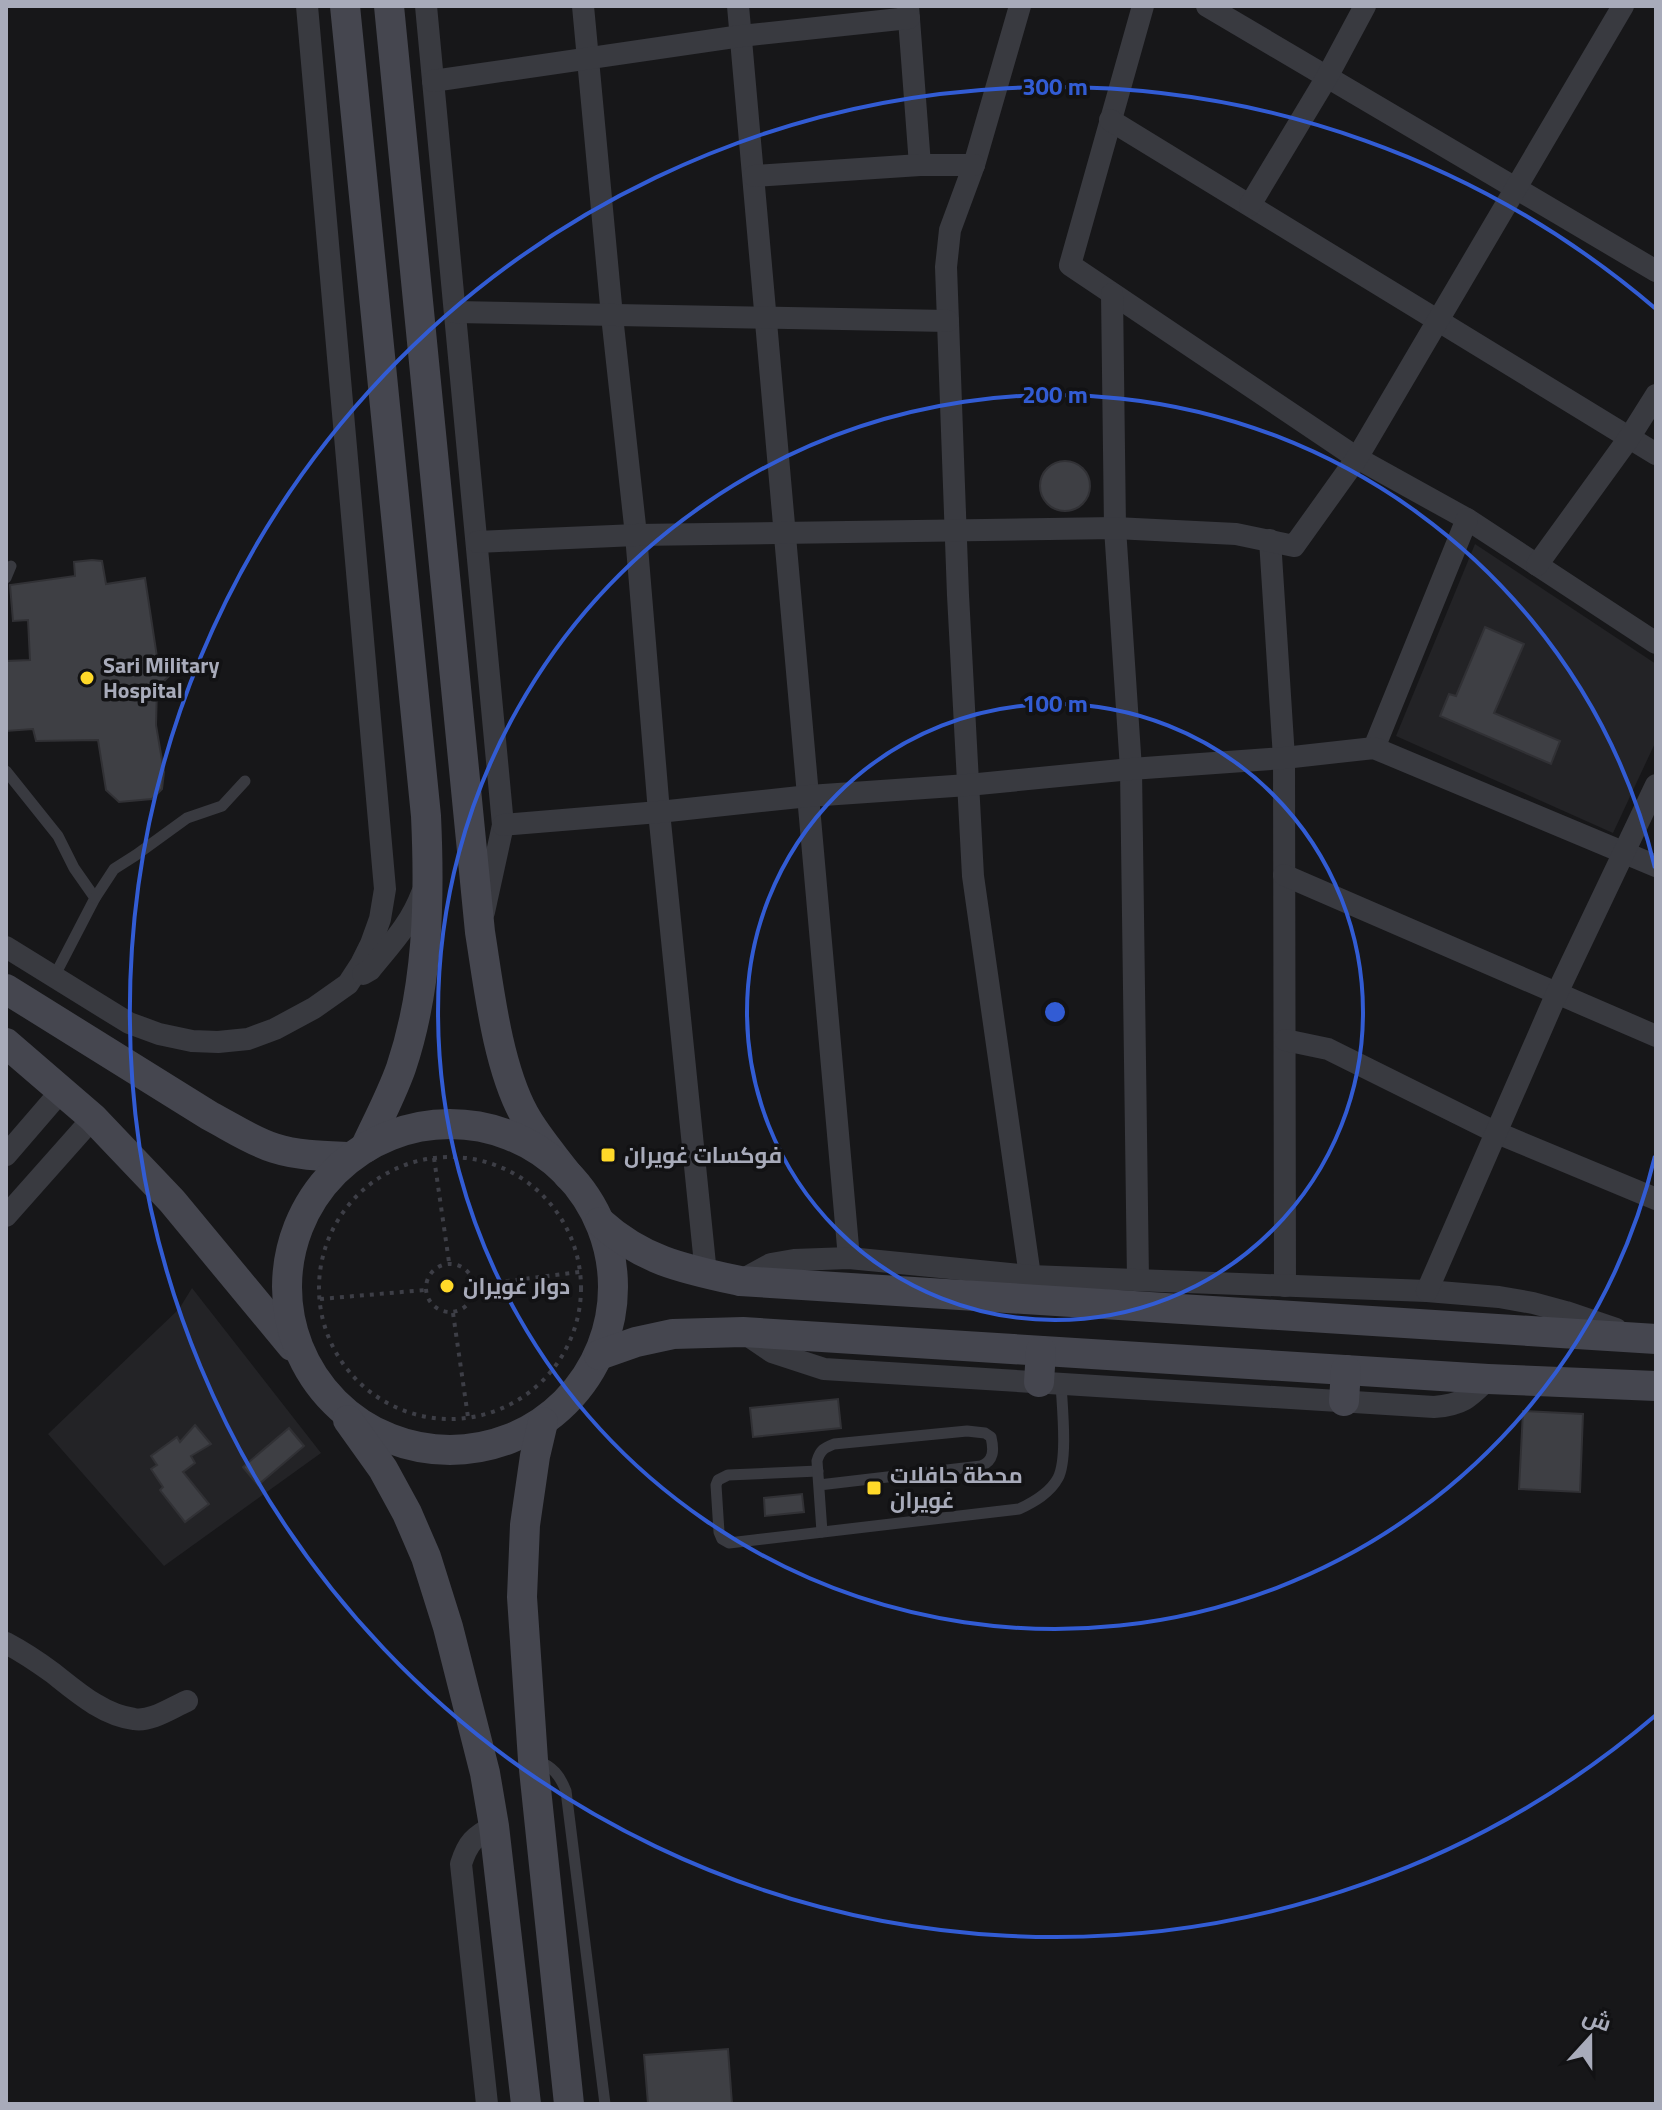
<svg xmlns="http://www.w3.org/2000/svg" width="1662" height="2110" viewBox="0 0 1662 2110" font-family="'Titillium Web',Cairo,sans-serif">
<rect width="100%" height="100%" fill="#171719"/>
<!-- built -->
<g fill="#232326">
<polygon points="1475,544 1656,664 1656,741 1613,833 1396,736"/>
<polygon points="192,1288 321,1453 164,1566 48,1434 179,1309"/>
</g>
<!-- building -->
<g fill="#3e3f44" stroke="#313135" stroke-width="2">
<circle cx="1065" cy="486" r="25"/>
<polygon points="92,560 102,561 106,584 145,578 157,657 178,667 157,688 156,725 164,772 162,789 152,799 119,802 106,790 98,740 36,741 33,729 6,731 6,661 30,660 28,620 13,621 10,585 75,576 74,562"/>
<polygon points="1485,627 1524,644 1494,713 1560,741 1551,764 1440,716 1449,694 1456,696"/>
<polygon points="838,1399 841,1428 753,1437 750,1408"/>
<polygon points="1523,1411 1583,1414 1580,1492 1519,1489"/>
<polygon points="195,1425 211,1444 191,1456 195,1463 183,1472 209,1504 185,1522 160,1490 163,1487 151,1469 157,1465 151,1456 177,1437 180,1442"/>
<polygon points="289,1428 304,1446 258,1485 243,1467"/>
<polygon points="802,1494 804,1512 765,1516 764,1498"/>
<polygon points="728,2049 732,2104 648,2104 644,2055"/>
</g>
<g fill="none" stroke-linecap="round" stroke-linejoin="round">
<!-- path -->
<g stroke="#3d3e46" stroke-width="4" stroke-dasharray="4 6" stroke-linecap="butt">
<circle cx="450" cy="1288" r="131"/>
<polyline points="434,1158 449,1262"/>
<circle cx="450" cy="1288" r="24"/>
<polyline points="476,1285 580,1272"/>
<polyline points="320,1299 425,1290"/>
<polyline points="453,1313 468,1417"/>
</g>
<!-- lane -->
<g stroke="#393a40" stroke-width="11">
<polyline points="6,578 11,566"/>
<polyline points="6,771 58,836 74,868 95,898 54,977"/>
<polyline points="95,898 114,869 136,855 187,818 222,806 245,781"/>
<path d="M818,1471L728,1475L718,1480L716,1485L719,1532L722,1539L729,1543L1019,1509C1034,1502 1050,1493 1058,1478C1068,1459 1062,1406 1061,1383"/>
<path d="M819,1485L981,1466C994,1461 994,1450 991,1437L985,1433L967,1431L834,1444C824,1448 820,1450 817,1461L822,1532"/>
<path d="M537,1761C553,1766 560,1776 566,1791L605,2104"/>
</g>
<!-- street -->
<g stroke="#393a40" stroke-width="22">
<polyline points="426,6 503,825 484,912"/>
<polyline points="583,6 612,316 636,535 659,812 706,1274"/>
<polyline points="738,6 849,1258"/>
<polyline points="908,6 920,165"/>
<polyline points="1020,6 974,165 950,230 946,267 958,595 973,876 1030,1276"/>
<polyline points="1143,6 1070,265 1357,458 1467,519 1656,643"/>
<polyline points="1207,6 1656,271"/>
<polyline points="433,81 741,36 909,18"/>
<polyline points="1110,120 1656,454"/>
<polyline points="754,176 920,165 974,165"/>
<polyline points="1250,205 1327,77 1365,6"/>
<polyline points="1112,294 1115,528 1131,769 1138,1280"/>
<polyline points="455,312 948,321"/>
<polyline points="1270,540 1284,758 1285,1286"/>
<polyline points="477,542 636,535 1115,528 1236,534 1294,546 1357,458 1623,6"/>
<polyline points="1537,565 1629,438 1656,395"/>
<polyline points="1374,748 1467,519"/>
<polyline points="503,825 659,812 809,796 968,785 1131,769 1284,758 1374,748 1656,866"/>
<polyline points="1284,875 1656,1036"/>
<polyline points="6,947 129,1023 159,1034 192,1041 218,1042 248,1039 275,1029 314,1008 348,984 361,964 371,944 380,919 385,889 307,6"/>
<path d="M363,974L370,970C391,944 410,925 422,893"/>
<polyline points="1285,1040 1328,1049 1495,1132 1656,1199"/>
<polyline points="6,1155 62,1090"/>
<polyline points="6,1216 93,1118"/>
<polyline points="740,1281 771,1264 794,1260 849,1258 1030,1276 1427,1291 1499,1297 1533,1303 1566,1312 1616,1329"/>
<polyline points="1427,1291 1557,993 1656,785"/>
<path d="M744,1333L772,1352L824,1369L1434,1407C1462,1405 1469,1398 1488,1379"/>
<path d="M6,1643C23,1652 38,1662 53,1673C77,1692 103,1715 134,1719C151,1722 171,1708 187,1701"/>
<path d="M487,2104L461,1864C468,1842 474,1837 494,1826"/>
</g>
<!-- secondary -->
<g stroke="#45464f" stroke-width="30">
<path d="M345,6L426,816C430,901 428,988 401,1068C391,1096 377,1122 365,1148"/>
<path d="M389,6L480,932C489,988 497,1064 524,1114C536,1136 553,1155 568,1175"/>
<path d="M6,989L210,1116C231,1127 252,1141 274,1148C299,1156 325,1156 351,1157"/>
<polyline points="6,1043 93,1118 172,1201 292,1346"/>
<circle cx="450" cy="1287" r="163"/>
<path d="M600,1222C643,1261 685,1269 740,1281L1656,1339"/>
<polyline points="599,1355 636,1342 673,1334 743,1332 1488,1379 1656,1386"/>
<polyline points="1039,1382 1041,1351"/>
<polyline points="1344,1401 1346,1370"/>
<polyline points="348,1420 383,1469 407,1513 426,1557 448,1627 485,1773 494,1826 526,2104"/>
<polyline points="543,1422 535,1456 525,1525 522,1597 533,1760 569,2104"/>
</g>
</g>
<!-- distance rings -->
<g fill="none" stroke="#325cd4" stroke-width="4">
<circle cx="1055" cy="1012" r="308"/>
<path d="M1655 1156A617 617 0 1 1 1655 868"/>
<path d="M1656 1715A925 925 0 1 1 1656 309"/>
</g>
<!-- markers -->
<g fill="#ffd929" stroke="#121214" stroke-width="3">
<circle cx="87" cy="678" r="8"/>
<rect x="600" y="1147" width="16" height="16" rx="4"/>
<circle cx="447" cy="1286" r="8"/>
<rect x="866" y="1480" width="16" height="16" rx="4"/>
</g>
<g text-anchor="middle" stroke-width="7" stroke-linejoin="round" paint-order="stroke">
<!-- poi labels -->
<g font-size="22" font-weight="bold" fill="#a8abba" stroke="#121214" text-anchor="start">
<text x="103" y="673">Sari Military<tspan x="103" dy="25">Hospital</tspan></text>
<text x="624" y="1163">فوكسات غويران</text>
<text x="463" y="1294">دوار غويران</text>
<text x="890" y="1483">محطة حافلات<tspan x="890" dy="25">غويران</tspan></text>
</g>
</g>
<circle cx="1055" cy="1012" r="12" fill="#325cd4" stroke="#121214" stroke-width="4"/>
<g font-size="24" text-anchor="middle" font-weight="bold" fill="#325cd4" stroke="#121214" stroke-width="7" stroke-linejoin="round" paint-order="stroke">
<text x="1055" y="95">300 m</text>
<text x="1055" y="403">200 m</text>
<text x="1055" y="712">100 m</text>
</g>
<!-- border -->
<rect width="1662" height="2110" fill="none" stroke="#a8abba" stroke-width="16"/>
<!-- north arrow -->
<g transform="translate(1590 2038) rotate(21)" stroke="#121214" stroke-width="6" paint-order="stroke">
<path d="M0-6L14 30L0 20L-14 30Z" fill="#a8abba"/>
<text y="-12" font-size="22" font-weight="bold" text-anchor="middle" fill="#a8abba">ش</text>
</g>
</svg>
